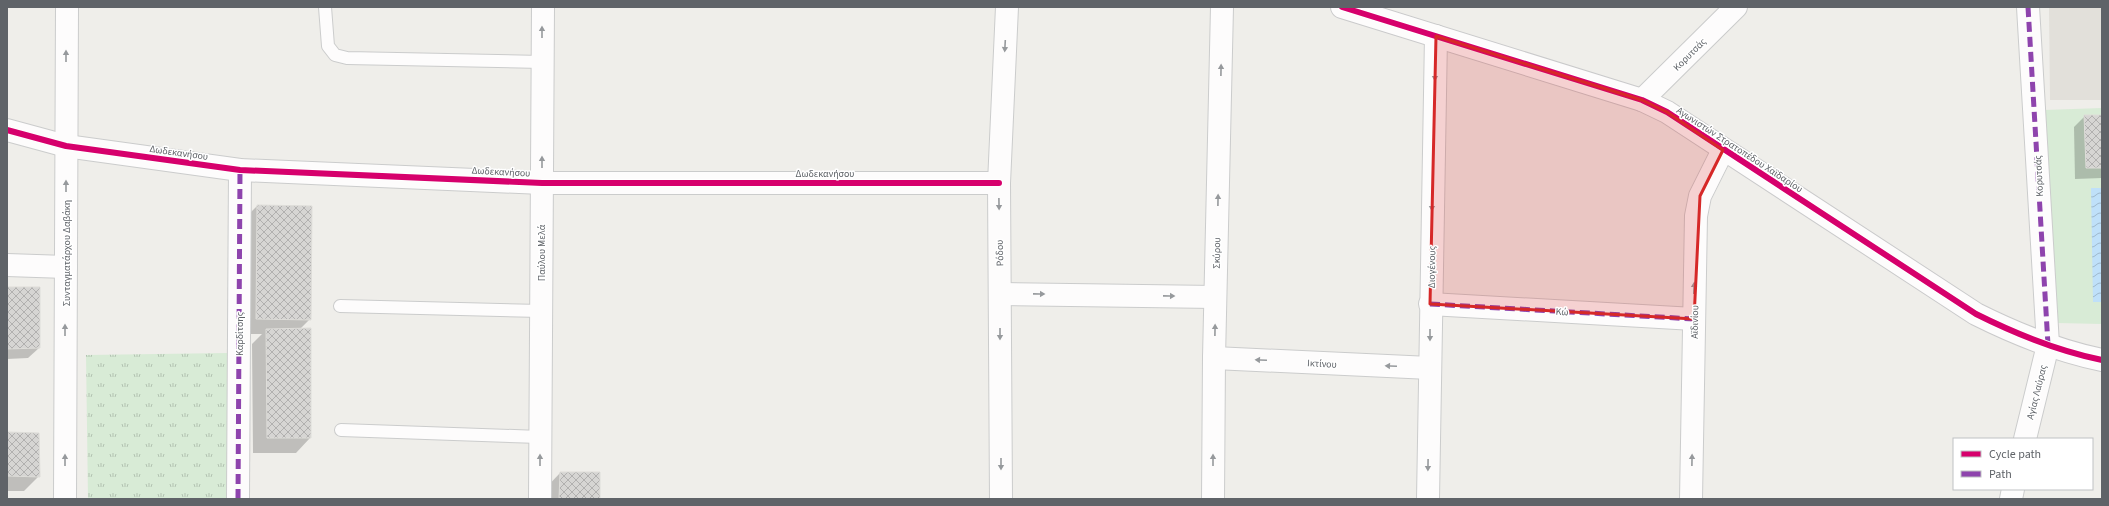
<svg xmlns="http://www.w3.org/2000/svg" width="2109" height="506" viewBox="0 0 2109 506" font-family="'Source Sans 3',sans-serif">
<defs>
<pattern id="park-tufts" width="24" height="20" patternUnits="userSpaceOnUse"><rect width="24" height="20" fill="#d8ebd6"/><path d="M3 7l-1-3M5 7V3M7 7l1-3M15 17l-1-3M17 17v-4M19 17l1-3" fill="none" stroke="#b2c2b1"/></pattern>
<pattern id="water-waves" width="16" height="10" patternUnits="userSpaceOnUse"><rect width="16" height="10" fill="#bfe0f9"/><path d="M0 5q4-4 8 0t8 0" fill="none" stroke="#9eb9cd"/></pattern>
<pattern id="building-cross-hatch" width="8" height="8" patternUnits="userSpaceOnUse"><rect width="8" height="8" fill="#d6d5d3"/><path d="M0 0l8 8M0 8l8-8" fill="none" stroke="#b1b0af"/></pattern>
</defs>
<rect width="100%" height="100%" fill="#efeeea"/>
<!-- education -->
<polygon fill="#e2e0da" points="2049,7 2102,7 2102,100 2050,100"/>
<!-- green -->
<polygon fill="#d8ebd6" points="2102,108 2102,324 2057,323 2044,110"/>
<!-- park -->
<polygon fill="url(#park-tufts)" points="228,353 230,499 88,499 86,355"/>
<!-- water -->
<polygon fill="url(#water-waves)" points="2091,188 2102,188 2102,302 2093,302"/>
<!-- shadow -->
<g fill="#0003">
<polygon points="2085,116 2102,116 2102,178 2075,179 2074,127"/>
<polygon points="257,206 310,319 300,329 310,438 296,453 253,453 252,344 262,334 241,334 242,221"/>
<polygon points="7,288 39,348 28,358 7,359"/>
<polygon points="7,433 39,476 24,491 7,491"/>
<polygon points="560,473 599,499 543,499 543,491"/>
</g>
<!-- building -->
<g fill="url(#building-cross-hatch)" stroke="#deddd9">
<polygon points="2084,115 2102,115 2102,168 2086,168"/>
<polygon points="257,205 312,206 311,320 256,319"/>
<polygon points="7,287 40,287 40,348 7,349"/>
<polygon points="311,328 311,438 267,438 266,329"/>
<polygon points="7,432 39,433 40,477 7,476"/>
<polygon points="560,472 600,472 600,499 559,499"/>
</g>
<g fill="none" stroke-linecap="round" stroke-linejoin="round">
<defs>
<g id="lane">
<polyline points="325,7 328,46 335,55 347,58 542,62"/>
<polyline points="340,306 541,311"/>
<polyline points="341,430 540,437"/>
</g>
<g id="street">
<polyline points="1642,100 1736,7"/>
<polyline points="7,130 66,146 240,170 542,183 999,183"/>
<polyline points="7,265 66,267"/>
<polyline points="1000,294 1215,297"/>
<polyline points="1430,304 1694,319"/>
<polyline points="1214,358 1430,368"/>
<polyline points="2025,439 2048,345 2028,7"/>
<polyline points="65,499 67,7"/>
<polyline points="238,499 240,170"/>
<polyline points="540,499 543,7"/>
<polyline points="1001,499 999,183 1007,7"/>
<polyline points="1213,499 1214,358 1222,7"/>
<polyline points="1428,499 1436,36"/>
<polyline points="1691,499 1696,216 1700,196 1723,150"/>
<polyline points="2011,499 2013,489"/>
</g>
<path id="secondary" d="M1342,7L1642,100L1667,112L1976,314C2016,334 2058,351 2102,360"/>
</defs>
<!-- lane casing -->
<use href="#lane" stroke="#cbcccc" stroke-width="14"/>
<!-- street casing -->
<use href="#street" stroke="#cbcccc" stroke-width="24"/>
<!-- secondary casing -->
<use href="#secondary" stroke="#cacacb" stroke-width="24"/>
<!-- lane -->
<use href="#lane" stroke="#fdfcfc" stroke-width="12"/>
<!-- street -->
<use href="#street" stroke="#fdfcfc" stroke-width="22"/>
<!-- secondary -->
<use href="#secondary" stroke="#fdfcfc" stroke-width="22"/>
<!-- quiet -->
<g stroke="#8e44ad" stroke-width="5" stroke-dasharray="10 5" stroke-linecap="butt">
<polyline points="2028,7 2048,345"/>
<polyline points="1430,304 1694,319"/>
<polyline points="238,499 240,170"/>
</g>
<defs>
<g id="cycleway">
<path d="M1342,7L1642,100L1667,112L1976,314C2016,334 2058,351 2102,360"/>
<polyline points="7,130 66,146 240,170 542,183 999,183"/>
</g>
</defs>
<!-- cycleway casing -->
<use href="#cycleway" stroke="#fff" stroke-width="8"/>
<!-- cycleway -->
<use href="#cycleway" stroke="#d6006c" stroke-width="6"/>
</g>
<!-- one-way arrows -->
<defs><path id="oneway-solid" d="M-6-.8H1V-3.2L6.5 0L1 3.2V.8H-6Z"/></defs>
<g fill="#96999c">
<use href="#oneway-solid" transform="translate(542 32) rotate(-90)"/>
<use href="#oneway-solid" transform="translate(1005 46) rotate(93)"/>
<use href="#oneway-solid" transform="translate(66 56) rotate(-90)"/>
<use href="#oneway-solid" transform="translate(1221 70) rotate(-89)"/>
<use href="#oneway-solid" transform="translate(1435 75) rotate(91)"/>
<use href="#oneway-solid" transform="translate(542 162) rotate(-90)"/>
<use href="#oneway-solid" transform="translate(66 186) rotate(-90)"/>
<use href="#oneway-solid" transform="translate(1218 200) rotate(-89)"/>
<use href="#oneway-solid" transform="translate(999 204) rotate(89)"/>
<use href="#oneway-solid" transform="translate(1432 205) rotate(91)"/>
<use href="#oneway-solid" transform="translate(1694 288) rotate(-88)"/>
<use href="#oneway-solid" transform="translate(1039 294) rotate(1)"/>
<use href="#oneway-solid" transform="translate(1169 296) rotate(1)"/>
<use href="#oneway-solid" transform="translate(65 330) rotate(-90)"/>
<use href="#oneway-solid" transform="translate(1215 330) rotate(-89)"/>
<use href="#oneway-solid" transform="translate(1000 334) rotate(90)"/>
<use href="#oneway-solid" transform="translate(1430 335) rotate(90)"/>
<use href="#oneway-solid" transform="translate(1261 360) rotate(-177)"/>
<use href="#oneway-solid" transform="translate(1391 366) rotate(-177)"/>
<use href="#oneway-solid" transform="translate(65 460) rotate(-90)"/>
<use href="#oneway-solid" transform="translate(540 460) rotate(-90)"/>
<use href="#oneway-solid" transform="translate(1213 460) rotate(-90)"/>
<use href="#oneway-solid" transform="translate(1692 460) rotate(-89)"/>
<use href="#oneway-solid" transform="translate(1001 464) rotate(90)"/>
<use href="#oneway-solid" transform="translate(1428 465) rotate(91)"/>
</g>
<!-- marked area -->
<path fill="#d62828" fill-opacity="0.2" stroke="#d62828" stroke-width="3" stroke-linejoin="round" d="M1436,36L1642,100L1667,112L1723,150L1700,196L1694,319L1430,304Z"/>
<g text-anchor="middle" stroke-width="3" stroke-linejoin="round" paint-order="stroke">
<!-- street labels -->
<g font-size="10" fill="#5f6368" stroke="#fff">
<text transform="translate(1689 54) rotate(-45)" y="4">Κορυτσάς</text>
<text transform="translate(1740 149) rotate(33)" y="4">Αγωνιστών Στρατοπέδου Χαϊδαρίου</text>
<text transform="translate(179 152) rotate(8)" y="4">Δωδεκανήσου</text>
<text transform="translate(501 171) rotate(3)" y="4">Δωδεκανήσου</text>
<text x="825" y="177">Δωδεκανήσου</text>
<text transform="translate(2038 176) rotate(-93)" y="4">Κορυτσάς</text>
<text transform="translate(66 253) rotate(-90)" y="4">Συνταγματάρχου Δαβάκη</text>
<text transform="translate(541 253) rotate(-90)" y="4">Παύλου Μελά</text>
<text transform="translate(999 253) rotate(-91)" y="4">Ρόδου</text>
<text transform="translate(1216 253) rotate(-89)" y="4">Σκύρου</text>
<text transform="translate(1431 267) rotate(-89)" y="4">Διογένους</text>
<text transform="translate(1562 311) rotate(3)" y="4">Κώ</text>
<text transform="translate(1694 322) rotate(-89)" y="4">Αϊδινίου</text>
<text transform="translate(239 334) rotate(-90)" y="4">Καρδίτσης</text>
<text transform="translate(1322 363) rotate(3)" y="4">Ικτίνου</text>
<text transform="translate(2036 392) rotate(-76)" y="4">Αγίας Λαύρας</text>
</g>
</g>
<!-- border -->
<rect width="2109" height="506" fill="none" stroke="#5f6368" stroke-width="16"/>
<!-- legend -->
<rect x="1953" y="438" width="140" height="52" fill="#ffffff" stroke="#bfc1c3"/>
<rect x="1961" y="451" width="20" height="6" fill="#d6006c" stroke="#bfc1c3"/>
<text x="1989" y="458" font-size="12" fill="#5f6368">Cycle path</text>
<rect x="1961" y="471" width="20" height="6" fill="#8e44ad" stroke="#bfc1c3"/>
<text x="1989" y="478" font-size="12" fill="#5f6368">Path</text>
</svg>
